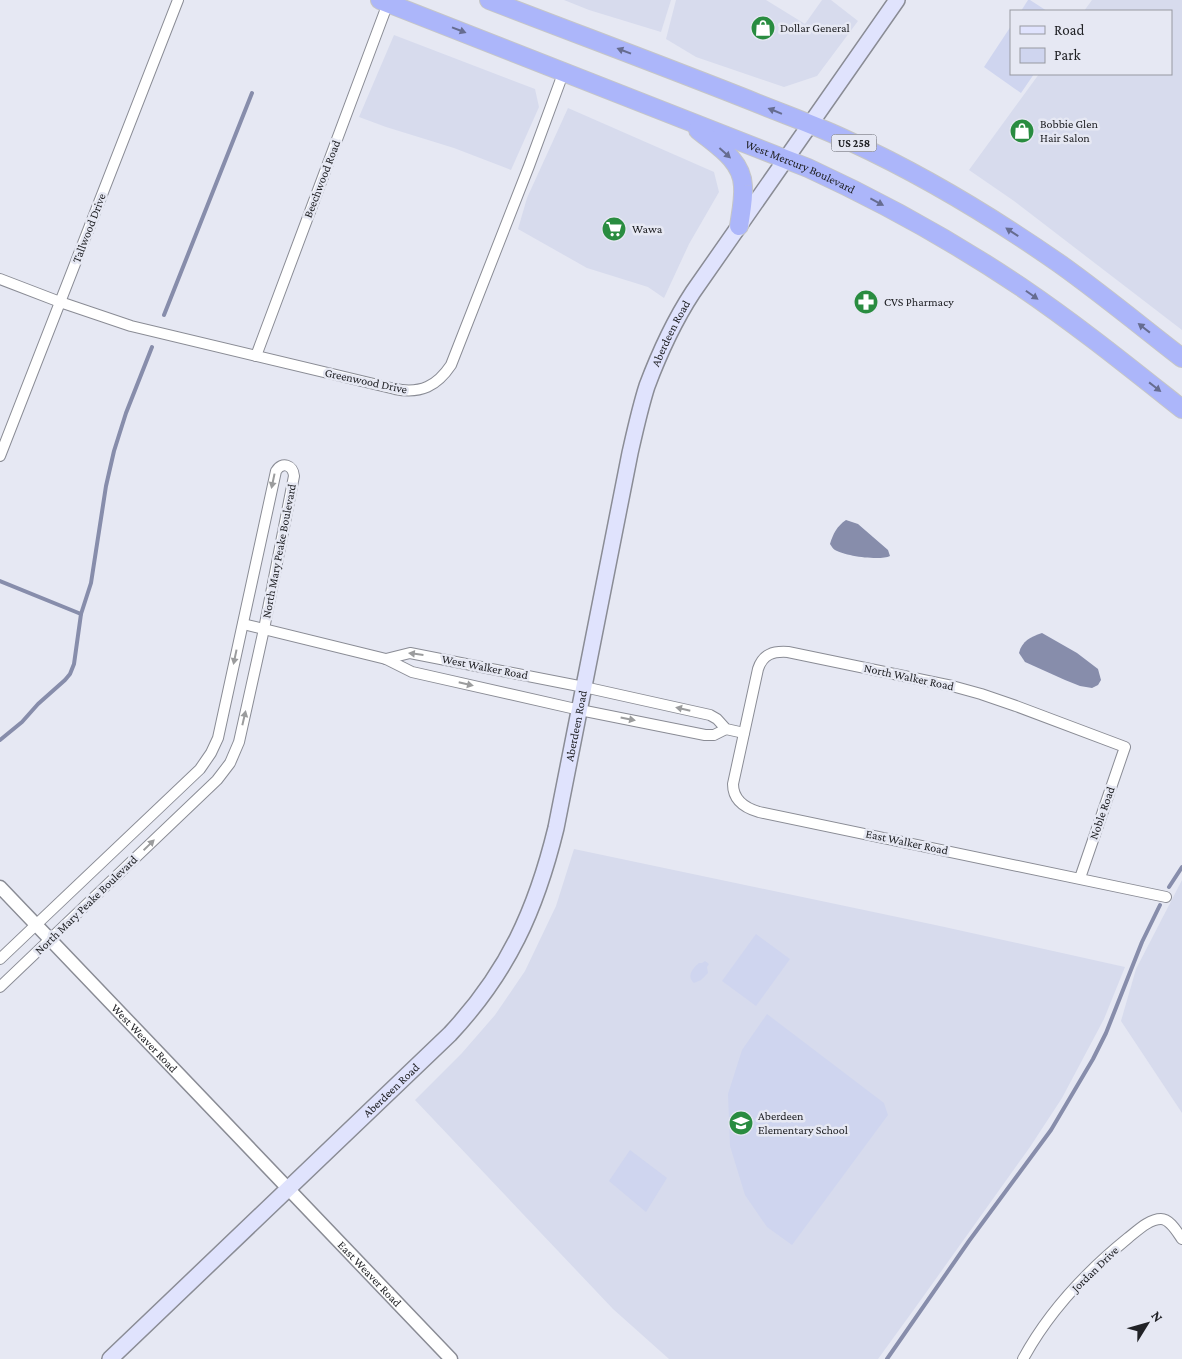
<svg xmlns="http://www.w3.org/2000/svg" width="1182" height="1359" viewBox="0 0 1182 1359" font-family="'Crimson Pro',serif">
<rect width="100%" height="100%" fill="#e6e8f3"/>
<!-- built -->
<g fill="#d7dbed">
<polygon points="564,0 671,0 661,32 589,10"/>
<polygon points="676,0 766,0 805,24 822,0 831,0 858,21 817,76 784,87 696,57 666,39"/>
<polygon points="1092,0 1182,0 1182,330 1014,201 969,170 1039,74 1171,74 1171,11 1084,11"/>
<polygon points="394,35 535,89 539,107 511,170 454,148 386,127 359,117"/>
<polygon points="568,108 714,172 719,192 689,244 664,298 648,287 587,268 518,229 527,198"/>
<polygon points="574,849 940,926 1125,967 1104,1019 1062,1098 1030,1147 915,1308 878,1359 669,1359 613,1309 415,1100 462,1053 495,1015 525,971 556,906"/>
<polygon points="1182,880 1182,1113 1121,1021 1136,969"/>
</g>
<!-- green -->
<g fill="#cfd5ef">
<polygon points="1028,0 1030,0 1047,11 1021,11"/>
<polygon points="1011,26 1011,74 1034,74 1021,93 984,67"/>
<polygon points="756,934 790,959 756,1006 722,981"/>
<path d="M705,961L709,964L707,967L708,973L701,980L694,983C686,976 693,968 699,963H702Z"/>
<polygon points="767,1014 884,1103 888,1115 792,1245 767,1227 745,1195 730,1146 728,1094 742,1050"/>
<polygon points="630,1150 667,1178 646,1212 609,1181"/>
</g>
<!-- water -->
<g fill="#878dab">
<path d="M846,520L858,524L888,550L890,556C880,561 845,556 835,550C833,549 832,547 830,544C833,534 837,526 846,520Z"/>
<path d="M1042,633L1077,653L1098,669L1101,680L1098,685L1092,688L1080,686L1065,680L1025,662L1019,653C1022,641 1030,637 1042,633Z"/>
</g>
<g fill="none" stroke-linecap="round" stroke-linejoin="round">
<!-- stream -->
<g stroke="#878dab" stroke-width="4">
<polyline points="164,315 252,93"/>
<polyline points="0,581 81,614"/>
<polyline points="0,740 22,722 38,704 65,680 70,674 74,664 81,614 91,583 106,486 114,451 126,413 152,347"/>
<polyline points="1169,887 1182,867"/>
<polyline points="887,1359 969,1241 1051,1130 1093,1059 1106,1033 1142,942 1160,905"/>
</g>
<defs>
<g id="minor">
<path d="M0,279L60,302L131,326L395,389C421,394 437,386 451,365L529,166L564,71"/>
<polyline points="256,356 388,3"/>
<polyline points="0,456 178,0"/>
<polyline points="243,624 386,659 412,672 580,710 705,735 714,735 726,729"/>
<polyline points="386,659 410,653 584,687 710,715 717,719 726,729 744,733"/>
<path d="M1080,878L1125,747L1016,706L981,694L952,686L788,652C773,651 763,654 758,669L733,784C733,800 745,808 759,812L1166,897"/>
<path d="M0,959L200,769L211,753L218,738L276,471C282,461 293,465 294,476L264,629L239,742L230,763L217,780L0,987"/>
<path d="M1023,1359C1049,1311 1086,1272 1128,1238C1137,1231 1149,1219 1161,1219C1170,1219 1177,1232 1182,1239"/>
</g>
<g id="tertiary">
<path id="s1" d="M0,887L451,1359"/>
</g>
<g id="secondary">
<path id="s2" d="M110,1359L450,1034C508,972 536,910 556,828L630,453C635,431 640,408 647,386C659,354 674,321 693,292L897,0"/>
</g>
<g id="trunk">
<path id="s3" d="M380,0L808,168C882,202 954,242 1021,287C1077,325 1129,367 1182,409"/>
<path d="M489,0C577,34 666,67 754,102C786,115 818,126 849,141C923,175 994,218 1060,264C1102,294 1142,327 1182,358"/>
<path d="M698,130C716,145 742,160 743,186C744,199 741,213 739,226"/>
</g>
</defs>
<!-- minor casing -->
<use href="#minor" stroke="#8a8c95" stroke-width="12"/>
<!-- tertiary casing -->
<use href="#tertiary" stroke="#8a8c95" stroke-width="15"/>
<!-- secondary casing -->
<use href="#secondary" stroke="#8a8c95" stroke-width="18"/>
<!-- trunk casing -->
<use href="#trunk" stroke="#c5c6c7" stroke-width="20"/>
<!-- minor -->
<use href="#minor" stroke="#fff" stroke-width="10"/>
<!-- tertiary -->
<use href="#tertiary" stroke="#fff" stroke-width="12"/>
<!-- secondary -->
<use href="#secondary" stroke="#e0e3fd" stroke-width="15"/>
<!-- trunk -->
<use href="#trunk" stroke="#acb6fa" stroke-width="18"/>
</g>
<!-- one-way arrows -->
<defs><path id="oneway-solid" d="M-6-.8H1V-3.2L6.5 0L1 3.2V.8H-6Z" transform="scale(1.25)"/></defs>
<g fill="#666c90">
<use href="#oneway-solid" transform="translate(459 30) rotate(21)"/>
<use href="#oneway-solid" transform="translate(624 51) rotate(-159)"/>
<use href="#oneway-solid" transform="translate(775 111) rotate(-158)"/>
<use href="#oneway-solid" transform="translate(725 153) rotate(42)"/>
<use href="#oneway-solid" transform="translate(877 202) rotate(28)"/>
<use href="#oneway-solid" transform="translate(1012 232) rotate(-147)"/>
<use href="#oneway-solid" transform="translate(1032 295) rotate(35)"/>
<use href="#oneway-solid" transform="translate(1144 328) rotate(-142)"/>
<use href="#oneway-solid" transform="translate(1155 387) rotate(38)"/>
</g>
<g fill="#9b9c9d">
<use href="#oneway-solid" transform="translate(273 481) rotate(102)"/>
<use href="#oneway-solid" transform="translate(416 654) rotate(-173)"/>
<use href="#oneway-solid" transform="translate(235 657) rotate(102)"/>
<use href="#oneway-solid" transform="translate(466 684) rotate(13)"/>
<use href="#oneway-solid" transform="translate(683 709) rotate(-167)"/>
<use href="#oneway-solid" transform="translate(244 718) rotate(-77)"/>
<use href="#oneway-solid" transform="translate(628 719) rotate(11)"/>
<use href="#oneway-solid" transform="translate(149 845) rotate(-44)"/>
</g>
<!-- icons -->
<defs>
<symbol id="shop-disc" viewBox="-11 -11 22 22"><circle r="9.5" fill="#298c40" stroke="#e6e8f3"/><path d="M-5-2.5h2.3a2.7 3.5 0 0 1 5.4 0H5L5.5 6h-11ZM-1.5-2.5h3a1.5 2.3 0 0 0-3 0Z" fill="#fff"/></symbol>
<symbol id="supermarket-disc" viewBox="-11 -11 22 22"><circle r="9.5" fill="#298c40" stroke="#e6e8f3"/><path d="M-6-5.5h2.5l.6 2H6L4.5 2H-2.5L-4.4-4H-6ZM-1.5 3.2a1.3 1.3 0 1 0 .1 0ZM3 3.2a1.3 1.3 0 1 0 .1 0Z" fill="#fff"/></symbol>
<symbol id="pharmacy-disc" viewBox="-11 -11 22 22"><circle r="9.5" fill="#298c40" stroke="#e6e8f3"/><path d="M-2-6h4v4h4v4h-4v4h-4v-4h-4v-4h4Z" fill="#fff"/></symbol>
<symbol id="school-disc" viewBox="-11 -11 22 22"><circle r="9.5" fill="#298c40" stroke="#e6e8f3"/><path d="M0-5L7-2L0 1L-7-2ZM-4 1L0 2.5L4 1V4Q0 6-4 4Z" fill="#fff"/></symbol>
</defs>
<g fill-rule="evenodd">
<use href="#shop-disc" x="749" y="14" width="28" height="28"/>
<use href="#shop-disc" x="1008" y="117" width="28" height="28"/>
<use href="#supermarket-disc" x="600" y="215" width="28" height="28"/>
<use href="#pharmacy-disc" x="852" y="288" width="28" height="28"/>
<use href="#school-disc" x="727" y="1109" width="28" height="28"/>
</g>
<g text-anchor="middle" stroke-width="5" stroke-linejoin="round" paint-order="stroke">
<!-- shield labels -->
<rect fill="#e6e8f3" stroke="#5c5d64" stroke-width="1" x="831.5" y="134.5" width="45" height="17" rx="4"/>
<g font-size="11" font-weight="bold" fill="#212226">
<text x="854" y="147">US 258</text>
</g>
<!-- poi labels -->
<g font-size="12" fill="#212226" stroke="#e6e8f3" text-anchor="start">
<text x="780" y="32">Dollar General</text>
<text x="1040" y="128">Bobbie Glen<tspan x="1040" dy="14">Hair Salon</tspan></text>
<text x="632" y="233">Wawa</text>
<text x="884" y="306">CVS Pharmacy</text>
<text x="758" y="1120">Aberdeen<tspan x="758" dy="14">Elementary School</tspan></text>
</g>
<!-- street labels -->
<g font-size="12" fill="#212226" stroke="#e6e8f3">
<text dy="4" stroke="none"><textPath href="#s3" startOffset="452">West Mercury Boulevard</textPath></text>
<text transform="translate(322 179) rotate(-69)" y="4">Beechwood Road</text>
<text transform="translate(89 228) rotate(-69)" y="4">Tallwood Drive</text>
<text dy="4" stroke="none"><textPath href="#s2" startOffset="1214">Aberdeen Road</textPath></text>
<text transform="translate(366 381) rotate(12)" y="4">Greenwood Drive</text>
<text transform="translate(279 551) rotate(-79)" y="4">North Mary Peake Boulevard</text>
<text transform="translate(485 667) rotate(11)" y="4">West Walker Road</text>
<text transform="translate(909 677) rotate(12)" y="4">North Walker Road</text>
<text dy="4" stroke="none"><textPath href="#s2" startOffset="809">Aberdeen Road</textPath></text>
<text transform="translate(1102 813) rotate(-71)" y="4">Noble Road</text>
<text transform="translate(907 842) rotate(12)" y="4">East Walker Road</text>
<text transform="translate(86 905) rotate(-44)" y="4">North Mary Peake Boulevard</text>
<text dy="4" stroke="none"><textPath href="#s1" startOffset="209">West Weaver Road</textPath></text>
<text dy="4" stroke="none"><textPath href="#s2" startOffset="389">Aberdeen Road</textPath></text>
<text transform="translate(1095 1269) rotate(-44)" y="4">Jordan Drive</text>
<text dy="4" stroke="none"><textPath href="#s1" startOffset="535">East Weaver Road</textPath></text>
</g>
</g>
<!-- legend -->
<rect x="1010" y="10" width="162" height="65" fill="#e6e8f3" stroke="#9799a1"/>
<rect x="1020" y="26" width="25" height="8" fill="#e0e3fd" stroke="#9799a1"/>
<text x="1054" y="35" font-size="15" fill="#212226">Road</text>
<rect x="1020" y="48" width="25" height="15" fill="#cfd5ef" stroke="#9799a1"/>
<text x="1054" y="60" font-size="15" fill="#212226">Park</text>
<!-- north arrow -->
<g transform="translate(1147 1324) rotate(53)" stroke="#e6e8f3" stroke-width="4" paint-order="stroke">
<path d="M0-4L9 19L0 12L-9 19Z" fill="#212226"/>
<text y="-8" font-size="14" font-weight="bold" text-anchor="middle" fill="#212226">N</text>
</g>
</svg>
